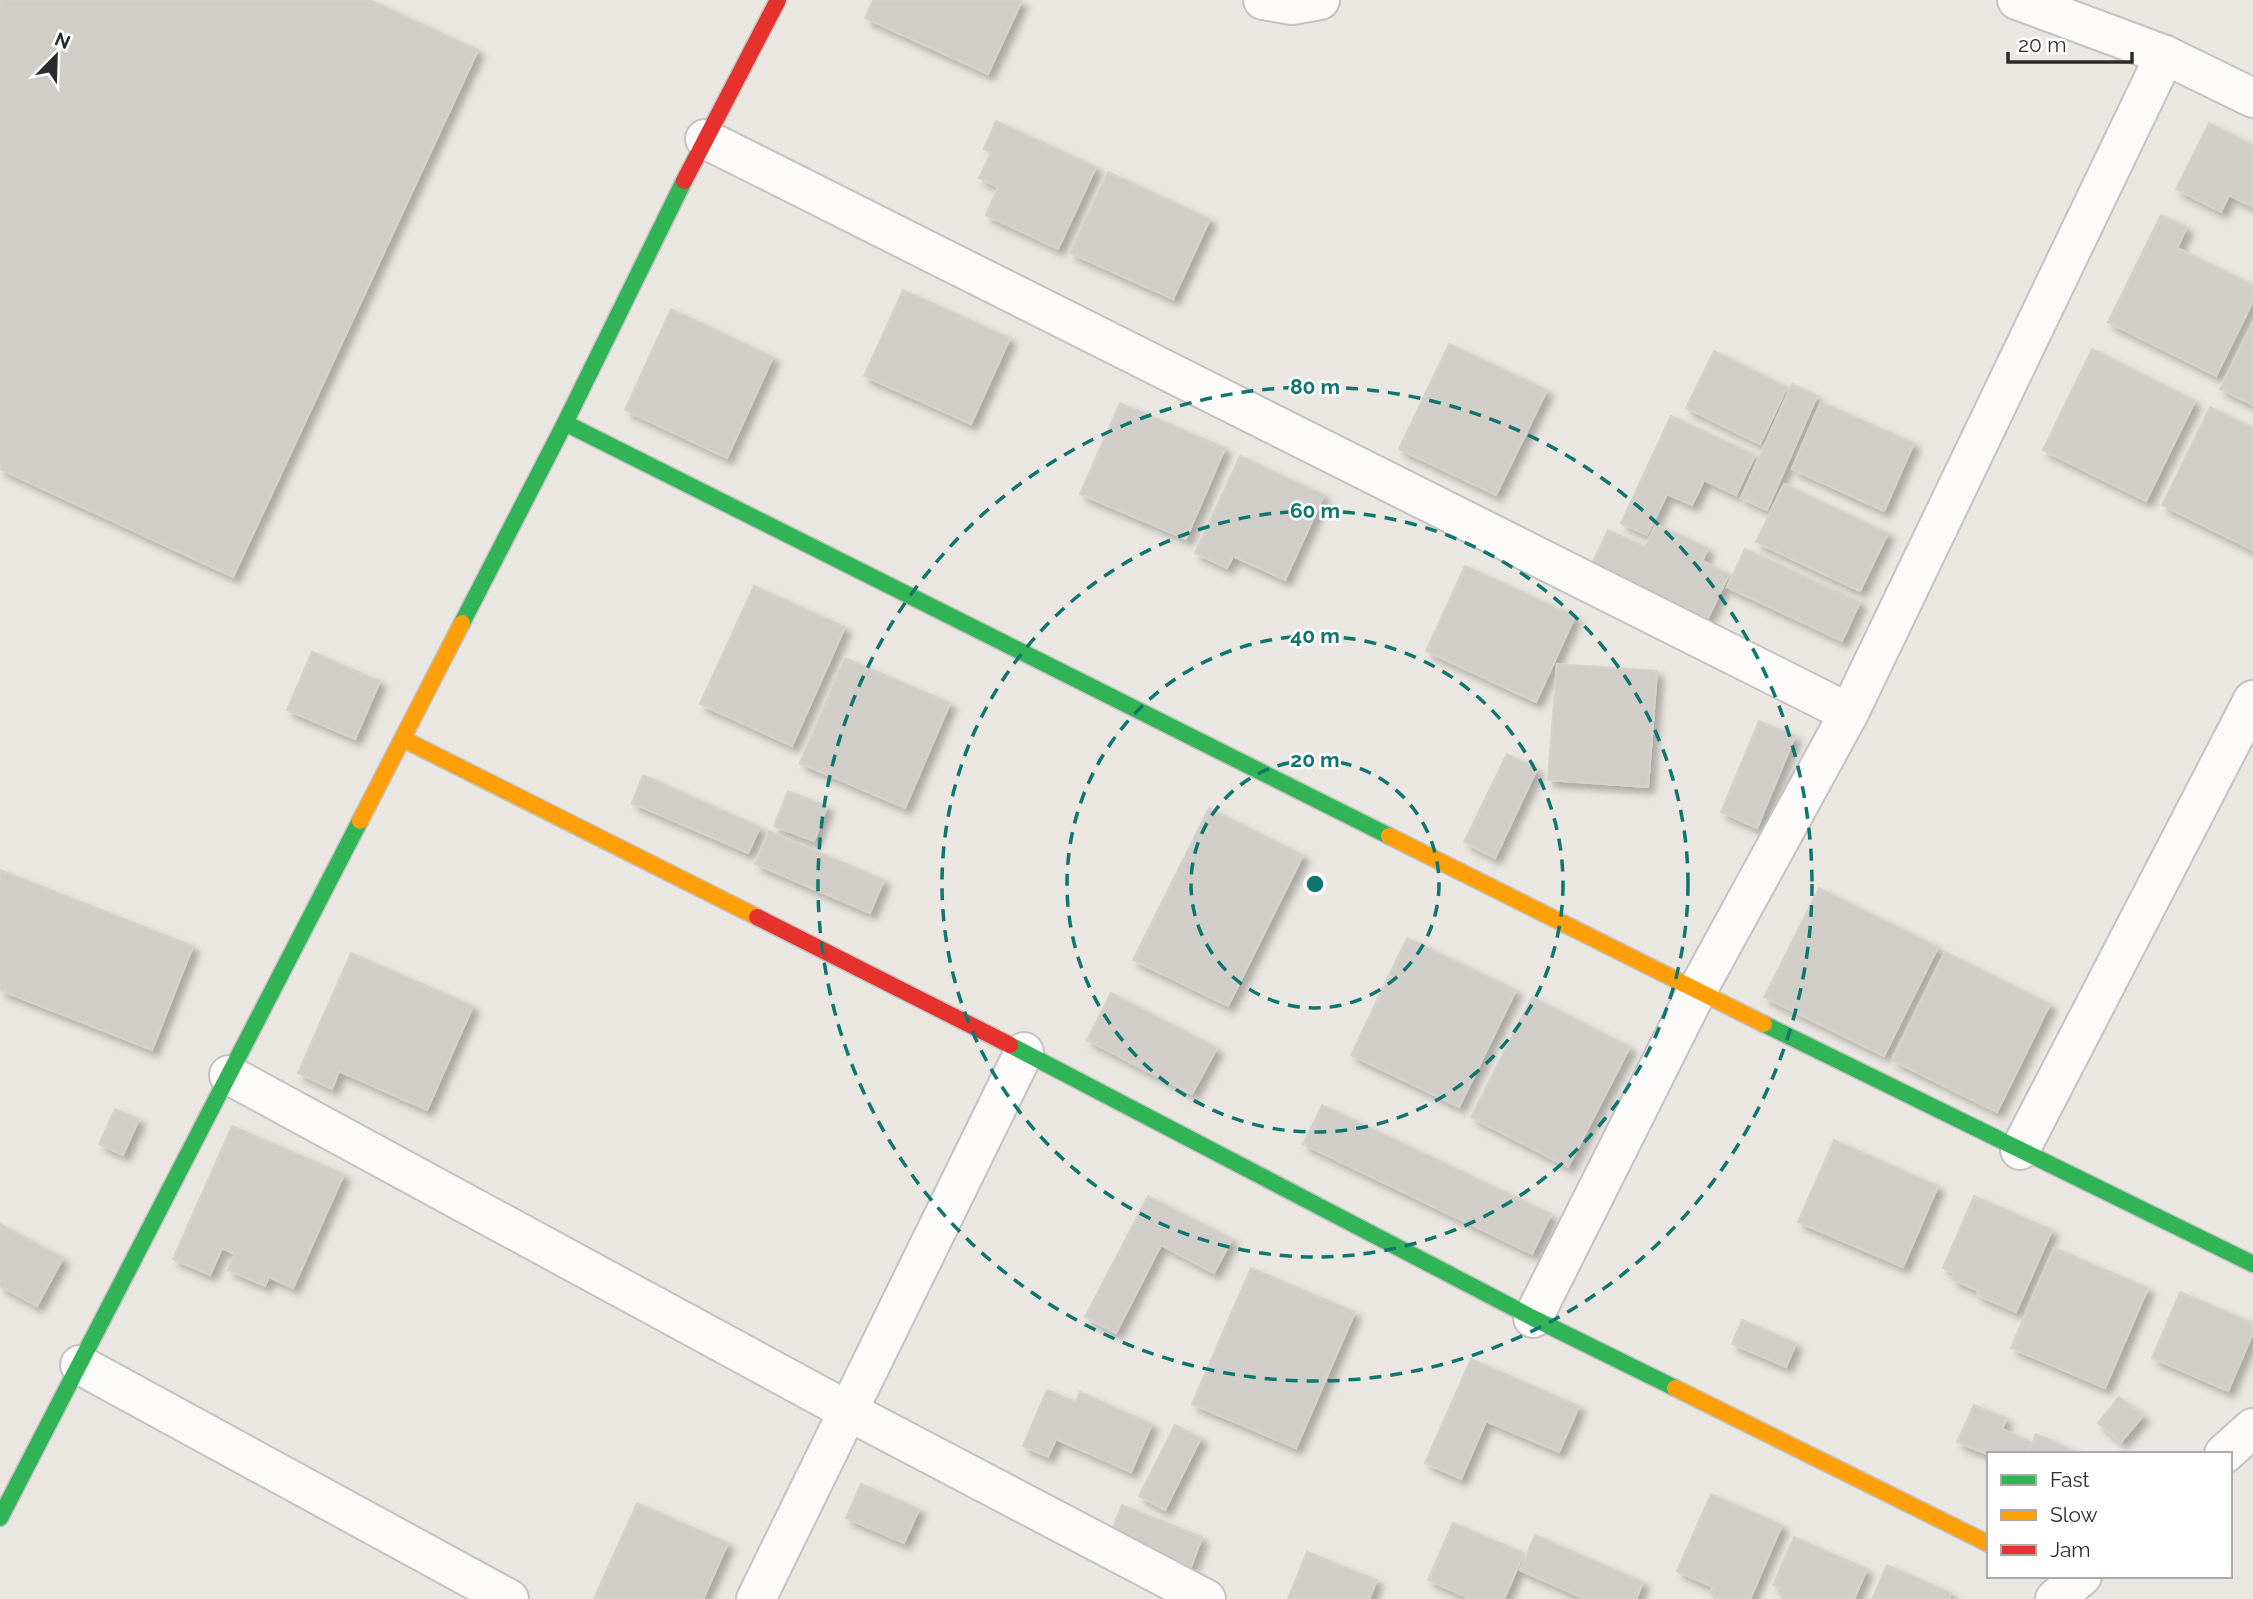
<svg xmlns="http://www.w3.org/2000/svg" width="2253" height="1599" viewBox="0 0 2253 1599" font-family="Raleway,sans-serif">
<defs>
<filter id="shadow"><feDropShadow dx="6" dy="6" stdDeviation="3.5" flood-color="#0004"/></filter>
</defs>
<rect width="100%" height="100%" fill="#eae6e1"/>
<!-- building -->
<g fill="#d1ceca" stroke="#d5d2cd" stroke-width="2" filter="url(#shadow)">
<polygon points="0,0 370,0 478,50 233,577 0,469"/>
<polygon points="873,0 1022,0 988,74 865,18"/>
<polygon points="996,121 1096,167 1058,249 986,215 998,187 979,178 991,153 984,149"/>
<polygon points="2209,123 2253,145 2253,207 2229,195 2221,212 2176,189"/>
<polygon points="1108,172 1210,219 1173,299 1070,253"/>
<polygon points="2161,215 2187,227 2177,248 2253,285 2253,301 2216,376 2108,322"/>
<polygon points="903,290 1010,338 971,424 864,376"/>
<polygon points="671,309 773,357 727,458 625,410"/>
<polygon points="2253,322 2253,405 2220,389"/>
<polygon points="1449,344 1547,390 1496,495 1399,449"/>
<polygon points="2092,349 2195,401 2146,501 2043,450"/>
<polygon points="1714,351 1787,387 1760,444 1686,408"/>
<polygon points="1792,384 1817,396 1767,510 1741,498"/>
<polygon points="1821,402 1914,443 1884,511 1792,469"/>
<polygon points="1120,403 1225,448 1186,539 1080,494"/>
<polygon points="2210,407 2253,428 2253,550 2162,505"/>
<polygon points="1671,416 1755,455 1736,495 1704,480 1692,505 1667,494 1647,535 1621,523"/>
<polygon points="1240,456 1324,495 1285,580 1233,556 1227,568 1195,553"/>
<polygon points="1784,484 1888,533 1860,591 1756,542"/>
<polygon points="1656,524 1708,548 1702,561 1729,574 1707,620 1591,566 1608,530 1645,547"/>
<polygon points="1745,549 1860,602 1842,641 1727,587"/>
<polygon points="1465,566 1575,616 1536,702 1426,651"/>
<polygon points="754,586 845,627 792,746 700,704"/>
<polygon points="312,652 380,681 355,739 287,710"/>
<polygon points="845,658 950,703 905,808 800,763"/>
<polygon points="1557,664 1657,671 1648,787 1548,780"/>
<polygon points="1759,721 1795,736 1757,828 1721,812"/>
<polygon points="1507,754 1537,769 1495,858 1464,842"/>
<polygon points="643,775 760,827 748,853 632,803"/>
<polygon points="788,791 827,806 814,841 774,826"/>
<polygon points="1209,808 1303,855 1228,1006 1133,960"/>
<polygon points="769,831 884,880 870,913 755,864"/>
<polygon points="0,870 193,946 152,1050 0,990"/>
<polygon points="1819,888 1938,947 1884,1056 1764,997"/>
<polygon points="1407,938 1516,990 1459,1107 1351,1055"/>
<polygon points="1945,952 2050,1004 1997,1112 1892,1060"/>
<polygon points="351,953 473,1006 427,1110 339,1071 332,1089 298,1073"/>
<polygon points="1111,993 1217,1048 1192,1094 1087,1040"/>
<polygon points="1532,997 1630,1047 1568,1167 1471,1117"/>
<polygon points="1322,1105 1551,1214 1532,1254 1303,1144"/>
<polygon points="115,1109 139,1119 123,1155 99,1144"/>
<polygon points="232,1126 344,1174 293,1288 269,1277 265,1286 228,1270 235,1254 222,1248 210,1275 173,1259"/>
<polygon points="1834,1140 1938,1186 1903,1267 1798,1222"/>
<polygon points="1148,1196 1232,1239 1214,1273 1161,1245 1116,1333 1085,1317"/>
<polygon points="1974,1196 2052,1230 2016,1312 1977,1295 1979,1291 1952,1279 1955,1273 1943,1268"/>
<polygon points="0,1224 63,1258 37,1306 0,1286"/>
<polygon points="2054,1248 2148,1288 2105,1388 2011,1348"/>
<polygon points="1251,1268 1355,1312 1296,1448 1192,1404"/>
<polygon points="2180,1292 2253,1323 2253,1333 2228,1391 2152,1358"/>
<polygon points="1742,1320 1796,1343 1786,1367 1732,1344"/>
<polygon points="1471,1359 1579,1406 1559,1452 1486,1421 1461,1479 1425,1463"/>
<polygon points="1047,1390 1076,1402 1080,1392 1152,1424 1131,1472 1056,1439 1048,1457 1023,1446"/>
<polygon points="2119,1397 2143,1416 2121,1442 2098,1423"/>
<polygon points="1974,1405 2006,1418 2002,1429 2031,1442 2026,1454 1989,1454 1989,1455 1957,1442"/>
<polygon points="1175,1425 1201,1438 1165,1510 1139,1496"/>
<polygon points="2036,1434 2081,1454 2028,1454"/>
<polygon points="861,1484 919,1509 904,1543 846,1518"/>
<polygon points="1711,1494 1782,1525 1750,1599 1721,1599 1710,1594 1713,1587 1677,1571"/>
<polygon points="637,1503 728,1543 703,1599 594,1599"/>
<polygon points="1122,1505 1202,1537 1191,1567 1110,1534"/>
<polygon points="1453,1523 1524,1553 1504,1599 1466,1599 1467,1597 1428,1580"/>
<polygon points="1535,1535 1643,1582 1636,1599 1585,1599 1520,1570"/>
<polygon points="1794,1537 1867,1569 1854,1599 1781,1599 1784,1590 1773,1585"/>
<polygon points="1307,1552 1377,1580 1369,1599 1288,1599"/>
<polygon points="1887,1565 1951,1593 1949,1599 1872,1599"/>
</g>
<g fill="none" stroke-linecap="round" stroke-linejoin="round">
<defs>
<g id="street">
<polyline points="1263,0 1292,5 1320,0"/>
<polyline points="2017,0 2165,55 2253,98"/>
<polyline points="705,139 1849,713"/>
<polyline points="229,1075 848,1411 1206,1599"/>
<polyline points="2020,1150 2253,700"/>
<polyline points="1533,1318 1697,991 1849,713 2165,55"/>
<polyline points="80,1365 509,1599"/>
<polyline points="2224,1454 2253,1428"/>
<polyline points="756,1599 1024,1052"/>
<polyline points="2055,1599 2082,1576"/>
</g>
<g id="fast">
<polyline points="565,423 1389,836"/>
<polyline points="462,623 565,423 684,181"/>
<polyline points="1764,1024 2253,1264"/>
<polyline points="1010,1045 1533,1318 1675,1388"/>
<polyline points="0,1518 360,821"/>
</g>
<g id="slow">
<polyline points="403,739 757,917"/>
<polyline points="360,821 462,623"/>
<polyline points="1389,836 1764,1024"/>
<polyline points="1675,1388 1989,1544"/>
</g>
<g id="jam">
<polyline points="684,181 778,0"/>
<polyline points="757,917 1010,1045"/>
</g>
</defs>
<!-- street casing -->
<use href="#street" stroke="#c3c2c2" stroke-width="42"/>
<!-- fast casing -->
<use href="#fast" stroke="#c3c2c2" stroke-width="19"/>
<!-- slow casing -->
<use href="#slow" stroke="#c3c2c2" stroke-width="19"/>
<!-- jam casing -->
<use href="#jam" stroke="#c3c2c2" stroke-width="19"/>
<!-- street -->
<use href="#street" stroke="#fcfbfa" stroke-width="38"/>
<!-- fast -->
<use href="#fast" stroke="#30b455" stroke-width="16"/>
<!-- slow -->
<use href="#slow" stroke="#ff9f0a" stroke-width="16"/>
<!-- jam -->
<use href="#jam" stroke="#e5322d" stroke-width="16"/>
</g>
<!-- distance rings -->
<g fill="none" stroke="#0f766e" stroke-width="3.5" stroke-dasharray="12 9">
<circle cx="1315" cy="884" r="124"/>
<circle cx="1315" cy="884" r="248"/>
<circle cx="1315" cy="884" r="373"/>
<circle cx="1315" cy="884" r="497"/>
</g>
<circle cx="1315" cy="884" r="10" fill="#0f766e" stroke="#fff" stroke-width="3.5"/>
<g font-size="21" text-anchor="middle" font-weight="bold" fill="#0f766e" stroke="#fff" stroke-width="5" stroke-linejoin="round" paint-order="stroke">
<text x="1315" y="394">80 m</text>
<text x="1315" y="518">60 m</text>
<text x="1315" y="643">40 m</text>
<text x="1315" y="767">20 m</text>
</g>
<!-- legend -->
<rect x="1987" y="1452" width="245" height="126" fill="#ffffff" stroke="#aaaaaa" stroke-width="2"/>
<rect x="2001" y="1475" width="35" height="10" fill="#30b455" stroke="#aaaaaa" stroke-width="2"/>
<text x="2050" y="1487" font-size="21" fill="#2b2b2b">Fast</text>
<rect x="2001" y="1510" width="35" height="10" fill="#ff9f0a" stroke="#aaaaaa" stroke-width="2"/>
<text x="2050" y="1522" font-size="21" fill="#2b2b2b">Slow</text>
<rect x="2001" y="1545" width="35" height="10" fill="#e5322d" stroke="#aaaaaa" stroke-width="2"/>
<text x="2050" y="1557" font-size="21" fill="#2b2b2b">Jam</text>
<!-- north arrow -->
<g transform="translate(56 56) rotate(23)" stroke="#ffffff" stroke-width="5" paint-order="stroke">
<path d="M0-5L12 26L0 18L-12 26Z" fill="#2b2b2b"/>
<text y="-10" font-size="19" font-weight="bold" text-anchor="middle" fill="#2b2b2b">N</text>
</g>
<!-- scale -->
<path d="M2008 52v10h124v-10" fill="none" stroke="#2b2b2b" stroke-width="3.5"/>
<text x="2018" y="52" font-size="21" fill="#2b2b2b" stroke="#ffffff" stroke-width="5" paint-order="stroke">20 m</text>
</svg>
